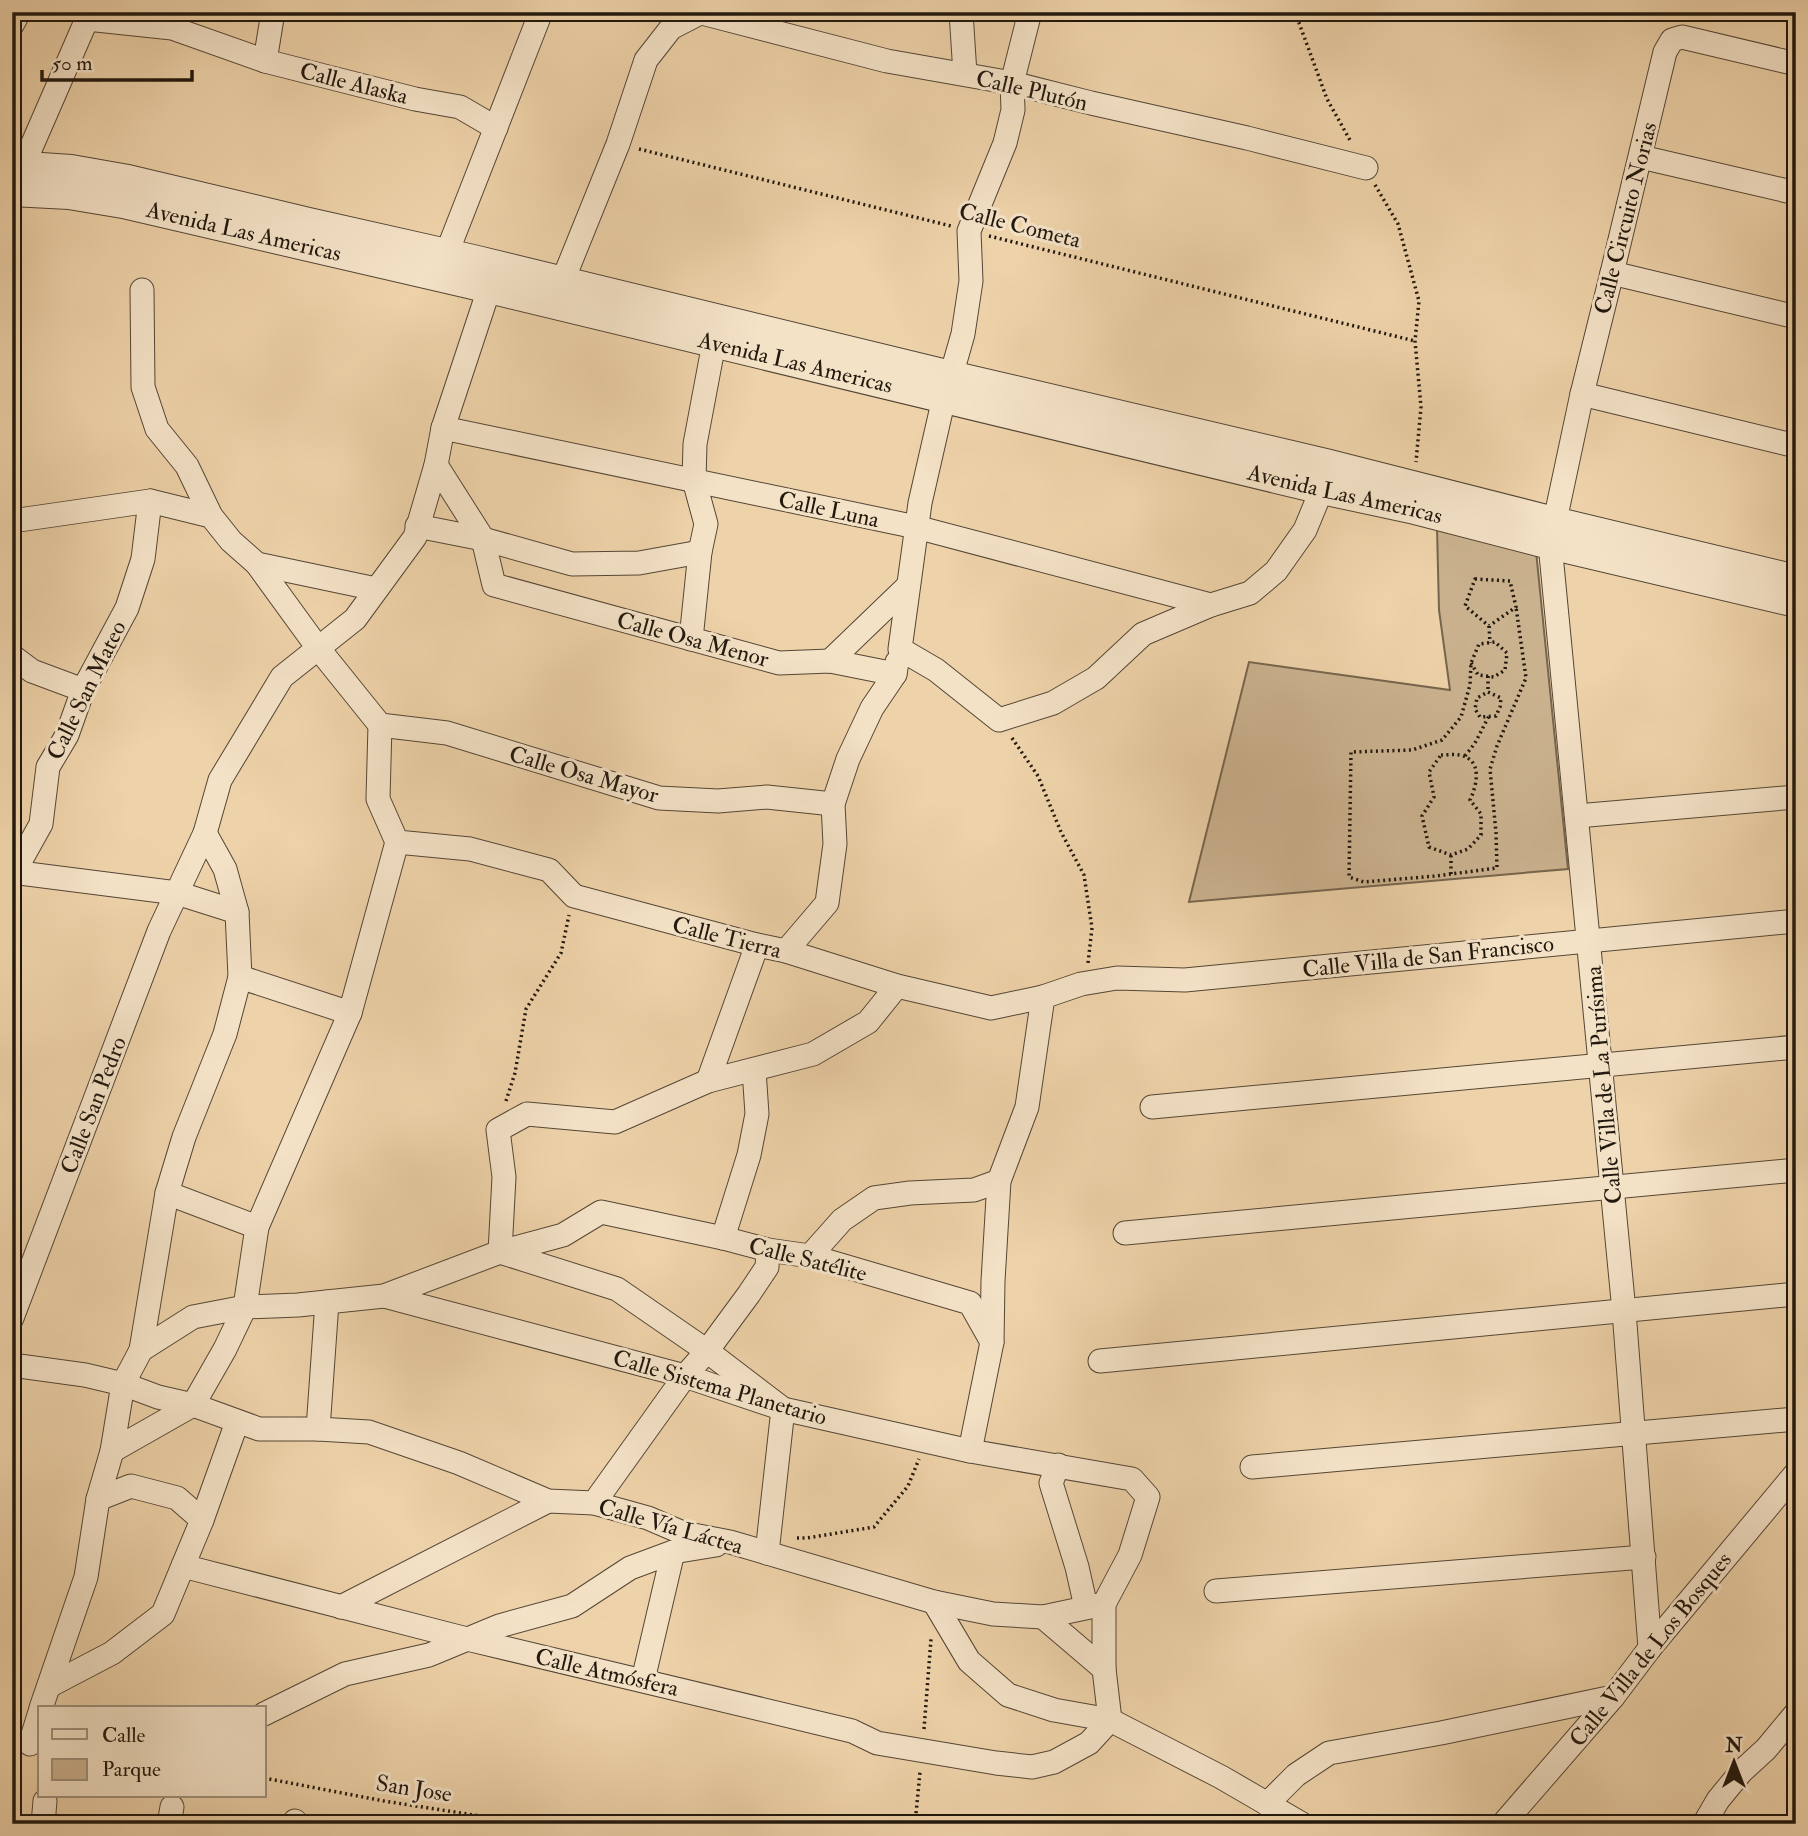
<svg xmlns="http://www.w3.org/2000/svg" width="1808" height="1836" viewBox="0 0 1808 1836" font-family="'IM FELL Double Pica',serif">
<rect width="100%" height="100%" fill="#eed2a9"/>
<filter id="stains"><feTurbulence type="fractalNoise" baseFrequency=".00286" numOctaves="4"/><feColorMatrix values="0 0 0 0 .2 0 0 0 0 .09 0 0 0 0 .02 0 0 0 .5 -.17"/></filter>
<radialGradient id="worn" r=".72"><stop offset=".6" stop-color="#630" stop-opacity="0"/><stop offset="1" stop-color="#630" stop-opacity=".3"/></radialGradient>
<!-- green -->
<polygon fill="#cbb28f" stroke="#76654e" stroke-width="2" points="1437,528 1536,551 1568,869 1189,902 1249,662 1450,690 1439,610"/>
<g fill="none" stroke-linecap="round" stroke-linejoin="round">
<defs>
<g id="minor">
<polyline points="698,12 887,61 1012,83 1091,103 1247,138 1366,168"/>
<polyline points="961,12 965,74"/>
<polyline points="87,19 172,28 265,61 415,99 460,107 496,128"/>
<polyline points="12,25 19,12"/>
<polyline points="265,61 273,12"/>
<polyline points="1641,157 1796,193"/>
<polyline points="23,166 90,12"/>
<polyline points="446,255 541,12"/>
<polyline points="1612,273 1796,317"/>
<polyline points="142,290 143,387 157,429 187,466 211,516"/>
<polyline points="557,295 618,144 646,60 671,28 700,13"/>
<polyline points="951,376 963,334 971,281 969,231 1005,143 1013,110 1012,83 1030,12"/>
<polyline points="1582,394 1796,446"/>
<polyline points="944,398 920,503 900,649 936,670 999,720 1053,703 1096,678 1143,634 1211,605 1250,593 1276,571 1305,530 1322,489"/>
<polyline points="443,428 916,527 1211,605"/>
<polyline points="436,465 483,539 494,585 779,663 830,661 895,674"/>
<polyline points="12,521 150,501 211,516 231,541 257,564 376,589"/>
<polyline points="417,526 483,539 572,564 639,563 700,552"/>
<polyline points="257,564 318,648 380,725"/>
<polyline points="691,639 700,552 706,524 694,480 695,444 714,343 719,329"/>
<polyline points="12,656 32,671 83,690"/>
<polyline points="830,661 908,586"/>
<polyline points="380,725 378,799 397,842 470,849 549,870 574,896 757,945 786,951 897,986 991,1008 1043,997 1081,984 1117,978 1185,980 1796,921"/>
<polyline points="380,725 447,733 659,798 718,801 767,797 833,804"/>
<polyline points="1577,816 1796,797"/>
<polyline points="12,872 177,893 237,912"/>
<polyline points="12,876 41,824 48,767 67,735 83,690 127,608 143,559 150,501"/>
<polyline points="786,951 827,903 835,844 833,804 848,759 872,708 895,674 897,662"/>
<polyline points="240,977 350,1013"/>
<polyline points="897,986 868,1022 813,1054 708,1081 615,1122 527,1114 498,1130 504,1177 500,1252 563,1235 601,1212 723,1238 768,1250 810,1256 970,1303 992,1342"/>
<polyline points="708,1081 757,945"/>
<polyline points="1152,1107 1796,1047"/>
<polyline points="167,1193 257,1227"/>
<polyline points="1125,1233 1796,1170"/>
<polyline points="723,1238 749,1155 757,1114 754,1070"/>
<polyline points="810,1256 842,1220 874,1198 910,1193 974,1190 999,1181"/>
<polyline points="12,1318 159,931 205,833 220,780 282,677 355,619 415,537 436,465 443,428 489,289"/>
<polyline points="141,1350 193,1317 245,1307 298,1305 384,1296 500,1252 617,1289 707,1351 783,1409 767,1553"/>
<polyline points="1100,1361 1796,1294"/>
<polyline points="12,1365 85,1375 123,1384 158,1397 193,1405 259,1429 318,1429 369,1432 459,1463 548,1501 594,1503 648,1518 683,1533 730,1542 934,1602 993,1614 1043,1617 1104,1604"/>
<polyline points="318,1429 327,1302"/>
<polyline points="112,1451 193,1405 225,1349 245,1307 257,1227 350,1013 397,842"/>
<polyline points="970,1451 992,1342 993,1281 999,1181 1027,1107 1043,997"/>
<polyline points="1058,1465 1051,1483 1077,1567 1086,1607"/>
<polyline points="1252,1467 1796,1419"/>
<polyline points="98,1499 131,1486 177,1498 202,1520"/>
<polyline points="594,1503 685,1376 707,1351 749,1294 767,1267 768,1250"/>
<polyline points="183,1566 467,1639 852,1731 877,1743 996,1763 1032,1767 1054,1762 1089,1743 1110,1720 1104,1669 1104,1604 1130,1555 1148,1497 1132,1479 970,1451 783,1409 685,1376 384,1296"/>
<polyline points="1216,1591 1644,1557"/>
<polyline points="934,1602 969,1661 1008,1695 1054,1710 1110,1720 1221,1777 1302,1824"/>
<polyline points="341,1607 548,1501"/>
<polyline points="1043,1617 1104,1669"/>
<polyline points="1650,1648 1624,1311 1550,544 1582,394 1612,273 1665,52 1672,40 1682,37 1796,64"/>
<polyline points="643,1680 673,1552"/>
<polyline points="49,1686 112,1653 163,1614 202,1520 237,1422"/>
<polyline points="41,1708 86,1577 98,1499 112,1451 123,1384 141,1350 167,1193 184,1137 225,1034 240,977 237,912 225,869 205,833"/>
<polyline points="264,1714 345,1674 429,1655 499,1626 572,1606 630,1568 673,1552 716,1545"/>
<polyline points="30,1744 40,1712"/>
<polyline points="1267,1804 1296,1775 1329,1753 1441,1733 1613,1697"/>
<polyline points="43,1824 45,1801"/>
<polyline points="169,1824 172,1807"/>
<polyline points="294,1824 295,1821"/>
<polyline points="1503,1824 1613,1697 1650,1648 1796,1473"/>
<polyline points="1704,1824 1718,1800 1741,1772 1766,1749 1796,1713"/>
</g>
<g id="tertiary">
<polyline points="12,166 71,170 128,180 309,223 473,260 951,376 1326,464 1554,522 1796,580"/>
<path id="s1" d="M12,191L69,194L123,203L468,283L1322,489L1411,508L1550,544L1796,602"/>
</g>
</defs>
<!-- minor casing -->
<use href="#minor" stroke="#544635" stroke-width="25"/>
<!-- tertiary casing -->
<use href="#tertiary" stroke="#544635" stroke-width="32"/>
<!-- path -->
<g stroke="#21180e" stroke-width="3.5" stroke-dasharray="2 3.5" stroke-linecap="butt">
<polyline points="1295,12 1327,99 1351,142"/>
<polyline points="639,149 951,226"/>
<polyline points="1375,185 1398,224 1419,301 1415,341 1421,407 1416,462"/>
<polyline points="989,236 1415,341"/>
<polygon points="1475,579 1510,581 1516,607 1489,626 1465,606"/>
<polyline points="1489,626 1490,643"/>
<polyline points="1471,663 1478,675 1494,677 1505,670 1507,653 1495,642 1479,644 1471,663 1470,685 1461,717 1442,740 1412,750 1351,752 1349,877 1364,882 1436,876 1497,868 1496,833 1490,769 1497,746 1526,678 1516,607"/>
<polyline points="1488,676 1488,692"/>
<polygon points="1488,692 1501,698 1500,707 1496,716 1480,717 1475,709 1477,698"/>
<polyline points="1012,738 1038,776 1061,832 1084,875 1092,928 1088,963"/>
<path d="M1441,755C1447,755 1454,754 1460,755C1483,760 1477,785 1470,800L1481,814V835L1468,849L1451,855L1429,847L1422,816L1434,797L1429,772Z"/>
<polyline points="1465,756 1475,743 1489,716"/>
<polyline points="1451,874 1451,855"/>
<polyline points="506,1101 515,1073 526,1009 561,953 569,915"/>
<polyline points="797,1538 807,1538 874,1527 908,1486 919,1459"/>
<polyline points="924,1729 931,1639"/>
<polyline points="264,1778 384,1801 493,1818 709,1821 728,1824"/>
<polyline points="915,1824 920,1772"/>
</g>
<!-- minor -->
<use href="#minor" stroke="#f4e2c7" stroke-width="23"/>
<!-- tertiary -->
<use href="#tertiary" stroke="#f4e2c7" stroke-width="30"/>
</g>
<g text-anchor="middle" stroke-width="6" stroke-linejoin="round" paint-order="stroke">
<!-- street labels -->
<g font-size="23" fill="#21180e" stroke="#f4e2c7">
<text transform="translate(354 83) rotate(14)" y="8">Calle Alaska</text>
<text transform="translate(1032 90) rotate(13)" y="8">Calle Plutón</text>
<text transform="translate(1625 218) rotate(-76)" y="8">Calle Circuito Norias</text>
<text transform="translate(1020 225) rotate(14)" y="8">Calle Cometa</text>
<text dy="8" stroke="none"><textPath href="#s1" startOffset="236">Avenida Las Americas</textPath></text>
<text dy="8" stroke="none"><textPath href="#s1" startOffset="803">Avenida Las Americas</textPath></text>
<text dy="8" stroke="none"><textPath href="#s1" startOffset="1368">Avenida Las Americas</textPath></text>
<text transform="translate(829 509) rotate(12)" y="8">Calle Luna</text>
<text transform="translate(693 639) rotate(15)" y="8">Calle Osa Menor</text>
<text transform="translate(86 690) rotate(-64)" y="8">Calle San Mateo</text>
<text transform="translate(584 774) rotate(16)" y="8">Calle Osa Mayor</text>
<text transform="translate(727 937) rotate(14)" y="8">Calle Tierra</text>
<text transform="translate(1428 956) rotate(-6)" y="8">Calle Villa de San Francisco</text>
<text transform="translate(1603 1085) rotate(-95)" y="8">Calle Villa de La Purísima</text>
<text transform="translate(93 1105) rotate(-69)" y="8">Calle San Pedro</text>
<text transform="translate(808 1259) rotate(14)" y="8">Calle Satélite</text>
<text transform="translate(720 1387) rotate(16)" y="8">Calle Sistema Planetario</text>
<text transform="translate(671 1526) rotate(16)" y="8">Calle Vía Láctea</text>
<text transform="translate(1650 1649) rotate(-51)" y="8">Calle Villa de Los Bosques</text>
<text transform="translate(607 1672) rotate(13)" y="8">Calle Atmósfera</text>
<text transform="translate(414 1788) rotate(9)" y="8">San Jose</text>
</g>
</g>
<!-- margin -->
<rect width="1808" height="1836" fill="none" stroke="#eed2a9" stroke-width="42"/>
<rect x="14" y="14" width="1780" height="1808" fill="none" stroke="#21180e" stroke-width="3.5"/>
<rect x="21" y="21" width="1766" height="1794" fill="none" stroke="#21180e" stroke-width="2"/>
<!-- legend -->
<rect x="38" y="1706" width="228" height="91" fill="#f4e2c7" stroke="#a0917d" stroke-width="2"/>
<rect x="52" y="1729" width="35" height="10" fill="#f4e2c7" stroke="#a0917d" stroke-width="2"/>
<text x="102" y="1742" font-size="21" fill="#21180e">Calle</text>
<rect x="52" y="1759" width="35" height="21" fill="#cbb28f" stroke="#a0917d" stroke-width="2"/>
<text x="102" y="1776" font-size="21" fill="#21180e">Parque</text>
<!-- north arrow -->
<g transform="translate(1734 1762)" stroke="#f4e2c7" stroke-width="5" paint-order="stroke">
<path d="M0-5L12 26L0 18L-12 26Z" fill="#21180e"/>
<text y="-10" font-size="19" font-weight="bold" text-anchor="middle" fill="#21180e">N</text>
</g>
<!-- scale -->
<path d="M42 70v10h150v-10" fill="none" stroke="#21180e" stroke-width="3.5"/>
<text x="52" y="70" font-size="21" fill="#21180e" stroke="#f4e2c7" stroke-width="5" paint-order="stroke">50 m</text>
<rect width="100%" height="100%" filter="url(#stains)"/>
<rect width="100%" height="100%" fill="url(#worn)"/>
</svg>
